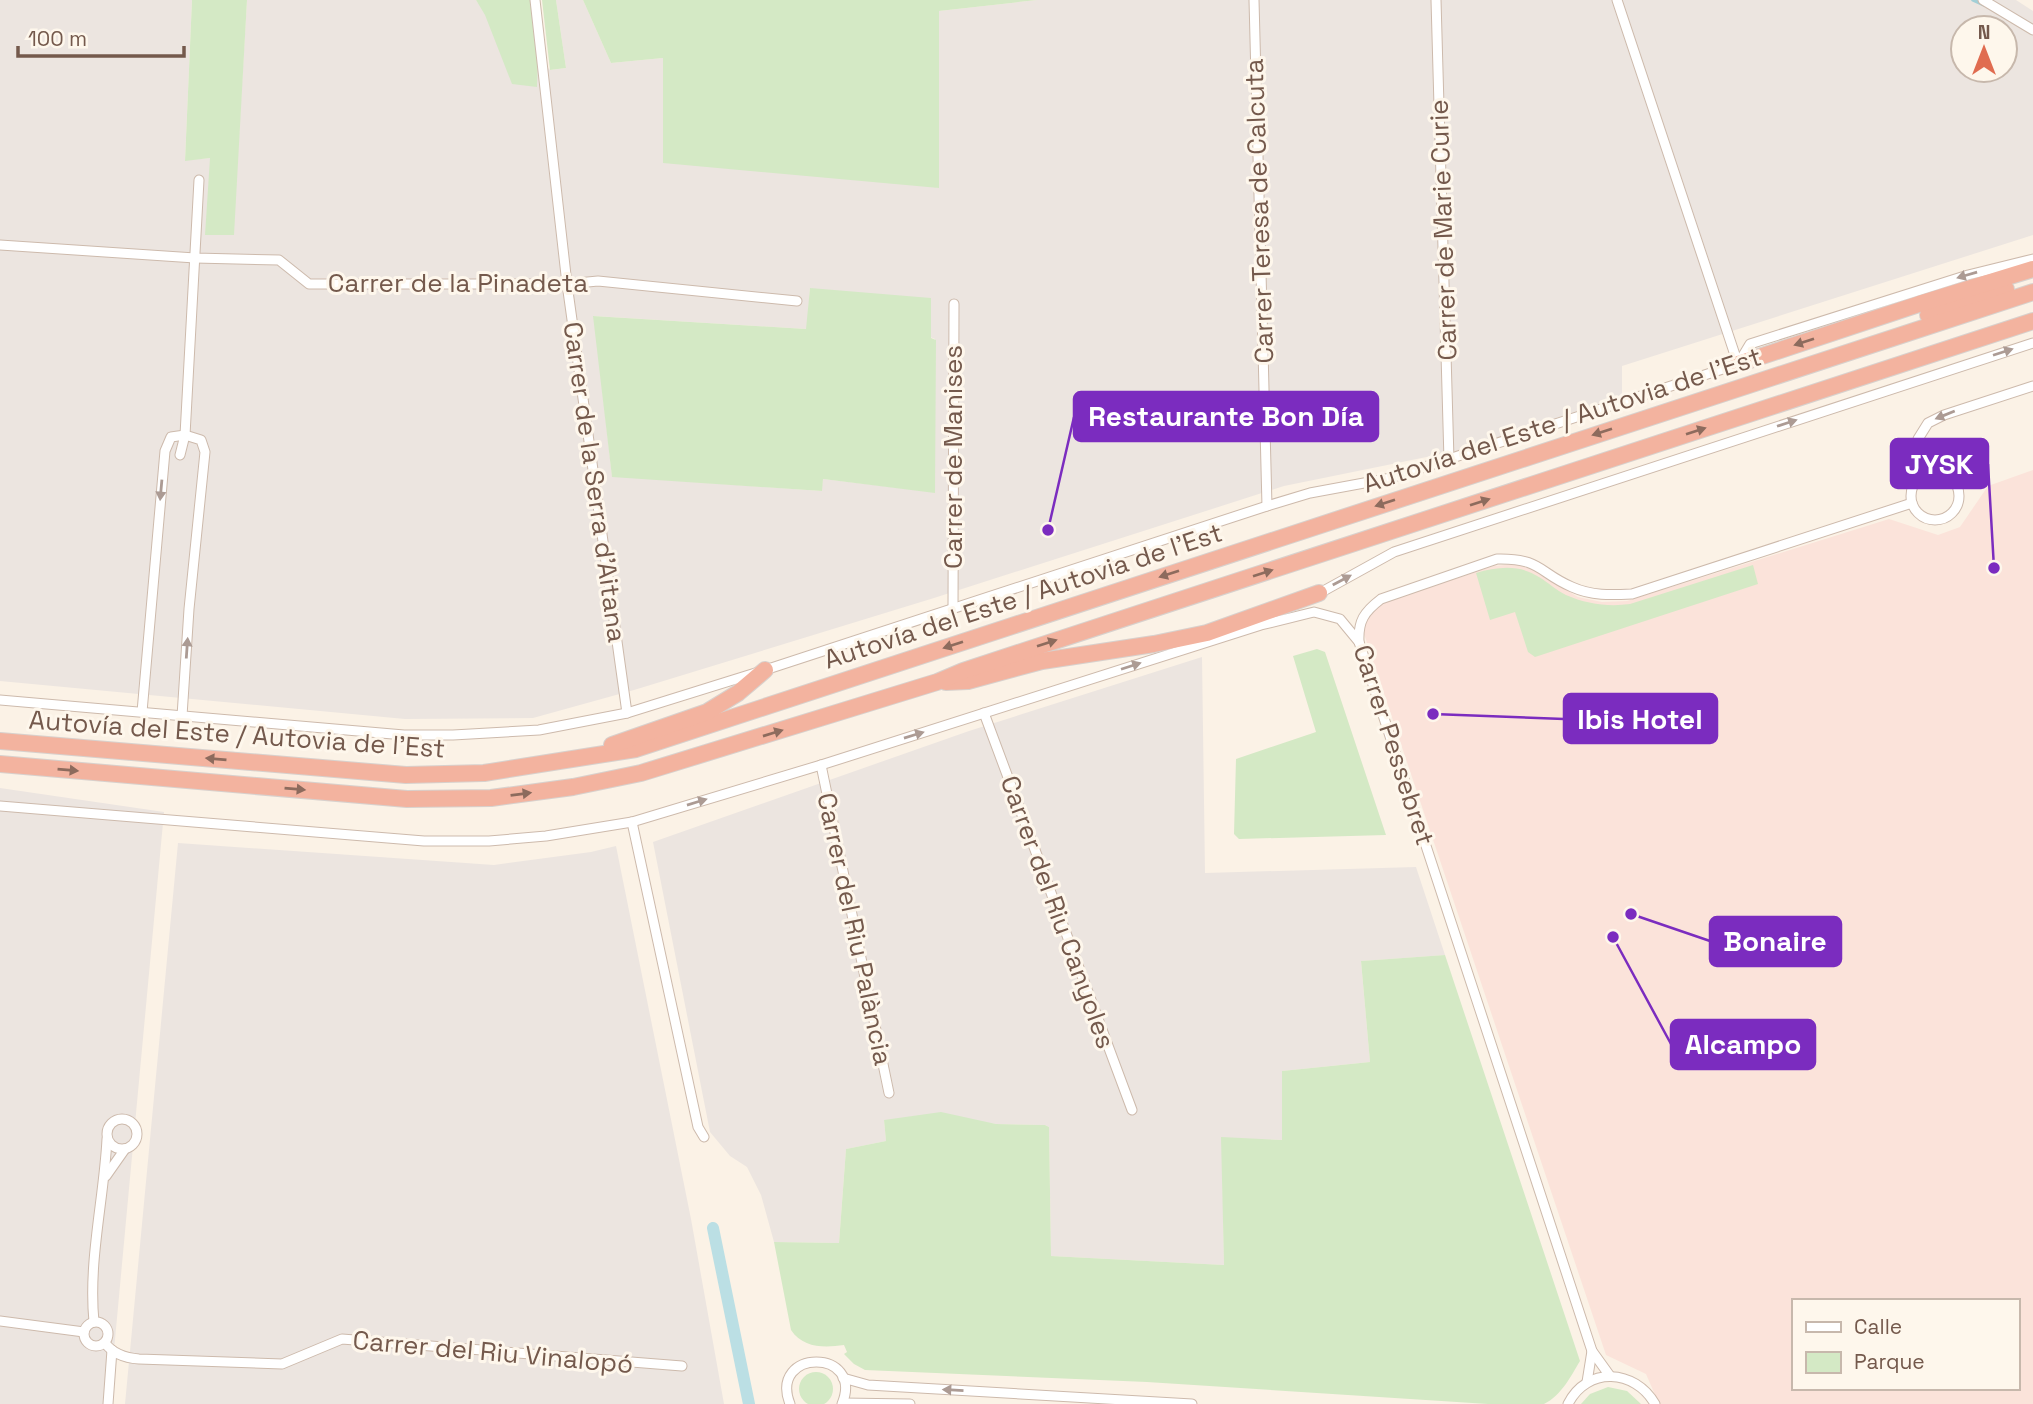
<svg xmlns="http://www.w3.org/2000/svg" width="2033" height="1404" viewBox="0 0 2033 1404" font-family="'Space Grotesk',sans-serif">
<rect width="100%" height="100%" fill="#fbf2e6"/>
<!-- commercial -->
<path fill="#fbe3da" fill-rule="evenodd" d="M2033,470V1404H1659L1646,1374L1606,1355L1362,628L1366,617L1377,605L1494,566L1515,564L1532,569L1578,597L1602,602L1627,601L1889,519L1938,535L1960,527L1988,486ZM1793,1301H2017V1388H1793Z"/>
<!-- industrial -->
<g fill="#ece5e0" fill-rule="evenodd">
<path d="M0,0H192L185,160L210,158L233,235L247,0H476L536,87L538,57L550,70L566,68L556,0H583L611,63L663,58L938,188L939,11L1037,0H2016L2033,11V235L1622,366V396L1461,450L1284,486L934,598L634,690L533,718L405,719L0,681ZM1963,28H2005V70H1963ZM810,288L935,339L934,492L823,479L821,491L612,476L594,316L807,329Z"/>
<polygon points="1202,657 1205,873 1416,867 1445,955 1361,961 1370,1062 1282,1071 1283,1140 1222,1138 1224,1265 1051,1256 1049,1127 1045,1125 996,1124 974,1121 884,1120 886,1141 846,1149 839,1243 774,1242 761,1195 747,1167 730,1156 710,1132 653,842 969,731"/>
<polygon points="0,788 164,812 109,1404 0,1404"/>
<polygon points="178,843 494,865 591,852 616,846 691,1219 724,1404 125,1404"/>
</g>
<!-- green -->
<g fill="#d4e9c5">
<polygon points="192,0 247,0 234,235 205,235 210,158 185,161"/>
<polygon points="476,0 530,0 538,57 537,87 512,84 485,15"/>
<polygon points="542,0 556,0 566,68 550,70"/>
<polygon points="583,0 1037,0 939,11 939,188 663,163 663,58 611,63"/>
<polygon points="810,288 931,298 931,338 936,340 935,493 823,479 822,491 612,477 593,316 806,329"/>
<path d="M1753,565L1758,584L1535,657L1528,652L1515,612L1490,620L1476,573C1497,567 1519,564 1539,577C1549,583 1556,590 1566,595C1586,604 1609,607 1630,604Z"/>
<polygon points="1317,649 1325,652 1386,835 1239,839 1234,834 1236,759 1316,732 1293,656"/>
<path d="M1445,955L1580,1361C1571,1376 1561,1396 1544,1404H1488L1147,1382L865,1370L854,1364L844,1354L847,1352L844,1345C824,1348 803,1348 791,1330L774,1242L839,1243L846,1149L886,1141L884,1120L941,1112L996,1124L1045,1125L1049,1127L1051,1256L1224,1265L1221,1137L1282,1140V1071L1370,1062L1361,961Z"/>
<circle cx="816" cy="1389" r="17"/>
<polygon points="1608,1387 1627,1391 1641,1404 1581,1404 1590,1394"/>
</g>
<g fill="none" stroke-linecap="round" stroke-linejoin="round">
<!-- stream -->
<polyline stroke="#a2cfd6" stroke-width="3.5" points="1973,0 1984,5"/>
<!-- canal -->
<polyline stroke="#bbdfe4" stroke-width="12" points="713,1228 749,1404"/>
<defs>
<g id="minor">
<polyline points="535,0 567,284 627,713"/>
<polyline points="1254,0 1267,506"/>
<polyline points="1436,0 1449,460"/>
<polyline points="1617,0 1738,364"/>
<polyline points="1983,0 2033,30"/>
<polyline points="0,245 195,258 279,260 309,284 567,284 598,281 797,301"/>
<polyline points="180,455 185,435 199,180"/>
<circle cx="1935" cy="496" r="24"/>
<polyline points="1923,475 1923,466 1918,439 1928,423 1944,415 2033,386"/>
<polyline points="1318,594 1394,552 2033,343"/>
<polyline points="953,609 954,304"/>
<polyline points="0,700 404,735 453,735 539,730 627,713 765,670 1267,506 1310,493 1391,478 1738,364 1750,344 1968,275 2033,259"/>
<polyline points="142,712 165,451 171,437 185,435 201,440 205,452 189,609 182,716"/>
<polyline points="984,713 1132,1110"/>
<polyline points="821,765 889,1093"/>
<polyline points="0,806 424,841 489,841 546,836 632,822 821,765 1261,625 1314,612 1340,619 1359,642"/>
<polyline points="632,822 698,1127 704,1137"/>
<circle cx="122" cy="1134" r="15"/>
<polyline points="106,1176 125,1149"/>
<polyline points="0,1321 84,1332"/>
<circle cx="96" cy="1334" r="12"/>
<path d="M94,1322C88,1261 104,1199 107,1139"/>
<path d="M105,1343C113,1354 125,1358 139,1359L282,1364L342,1339L682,1366"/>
<path d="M1610,1376L1592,1351L1359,642C1358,621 1364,612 1381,599L1497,559C1541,558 1539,573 1572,587C1592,596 1611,595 1632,594L1912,503"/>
<polyline points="843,1378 868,1385 1192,1404"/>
<polyline points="1587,1382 1592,1351"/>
<polyline points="843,1403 910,1404"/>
<polyline points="108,1404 112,1350"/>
<path d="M790,1404C768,1348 865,1348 842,1404"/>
<path d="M1568,1404C1587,1366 1635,1369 1655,1404"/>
</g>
<g id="motorway">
<polyline points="1928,315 2006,289"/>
<polyline points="1738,364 1919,304 2033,269"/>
<polyline points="946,682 968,681 1042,661 1154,644 1207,633 1319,593"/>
<polyline points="0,741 406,775 484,773 636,749 2033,292"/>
<polyline points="612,745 707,712 738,693 765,670"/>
<polyline points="0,764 407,799 491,798 573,787 641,773 937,682 963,671 2033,321"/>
</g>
</defs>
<!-- minor casing -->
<use href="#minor" stroke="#cdbaac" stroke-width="11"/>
<!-- motorway casing -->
<use href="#motorway" stroke="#d8d1cd" stroke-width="18"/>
<!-- minor -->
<use href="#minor" stroke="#fff" stroke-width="9"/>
<!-- motorway -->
<use href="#motorway" stroke="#f3b39f" stroke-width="16"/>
</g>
<!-- one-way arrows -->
<defs><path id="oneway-solid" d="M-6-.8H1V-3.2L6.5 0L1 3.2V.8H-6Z" transform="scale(1.75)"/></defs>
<g fill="#ac9b94">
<use href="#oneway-solid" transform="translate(1967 275) rotate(164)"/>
<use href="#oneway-solid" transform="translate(2003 352) rotate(-18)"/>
<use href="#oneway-solid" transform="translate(1945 415) rotate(158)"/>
<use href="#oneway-solid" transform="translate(1787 423) rotate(-18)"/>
<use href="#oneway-solid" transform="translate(161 490) rotate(95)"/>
<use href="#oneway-solid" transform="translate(1342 580) rotate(-28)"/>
<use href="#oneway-solid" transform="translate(187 648) rotate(-86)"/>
<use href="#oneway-solid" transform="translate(1131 666) rotate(-18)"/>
<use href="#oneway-solid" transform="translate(914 735) rotate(-17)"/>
<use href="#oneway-solid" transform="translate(697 802) rotate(-17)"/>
<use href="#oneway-solid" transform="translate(953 1390) rotate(-177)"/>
</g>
<g fill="#8d6b5d">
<use href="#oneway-solid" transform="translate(1804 342) rotate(162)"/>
<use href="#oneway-solid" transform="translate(1696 431) rotate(-18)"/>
<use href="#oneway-solid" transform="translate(1602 432) rotate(162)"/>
<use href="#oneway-solid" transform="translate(1480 502) rotate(-18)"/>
<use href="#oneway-solid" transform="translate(1385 503) rotate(162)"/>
<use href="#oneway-solid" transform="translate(1263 573) rotate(-18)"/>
<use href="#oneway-solid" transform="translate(1169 574) rotate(162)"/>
<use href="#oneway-solid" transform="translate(1047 643) rotate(-18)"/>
<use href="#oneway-solid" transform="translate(953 645) rotate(162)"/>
<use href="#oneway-solid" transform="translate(773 733) rotate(-17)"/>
<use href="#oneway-solid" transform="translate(216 759) rotate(-175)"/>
<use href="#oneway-solid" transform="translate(68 770) rotate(5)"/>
<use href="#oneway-solid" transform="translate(295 789) rotate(5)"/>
<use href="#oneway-solid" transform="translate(521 794) rotate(-7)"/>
</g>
<g text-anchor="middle" stroke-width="6" stroke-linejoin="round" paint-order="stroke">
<!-- street labels -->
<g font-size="26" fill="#74594c" stroke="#fef7ec">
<text transform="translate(1259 211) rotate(-92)" y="9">Carrer Teresa de Calcuta</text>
<text transform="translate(1443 230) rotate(-92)" y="9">Carrer de Marie Curie</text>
<text x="458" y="292">Carrer de la Pinadeta</text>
<text transform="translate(1562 420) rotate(-18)" y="9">Autovía del Este / Autovia de l'Est</text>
<text transform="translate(953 457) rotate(-90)" y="9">Carrer de Manises</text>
<text transform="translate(595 482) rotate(82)" y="9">Carrer de la Serra d'Aitana</text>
<text transform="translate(1023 596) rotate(-18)" y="9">Autovía del Este / Autovia de l'Est</text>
<text transform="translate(237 734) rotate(4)" y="9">Autovía del Este / Autovia de l'Est</text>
<text transform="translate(1394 745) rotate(72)" y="9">Carrer Pessebret</text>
<text transform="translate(1058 912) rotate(70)" y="9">Carrer del Riu Canyoles</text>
<text transform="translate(855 929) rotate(78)" y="9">Carrer del Riu Palància</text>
<text transform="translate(493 1352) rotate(5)" y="9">Carrer del Riu Vinalopó</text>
</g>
</g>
<!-- callouts -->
<path fill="none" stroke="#7b2cbf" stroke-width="2.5" d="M1048 530L1074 417M1994 568L1988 464M1433 714L1564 719M1631 914L1710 941M1613 937L1671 1044"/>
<g fill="#7b2cbf" stroke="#fef7ec" stroke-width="2.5">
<circle cx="1048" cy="530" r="7"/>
<circle cx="1994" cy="568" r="7"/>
<circle cx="1433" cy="714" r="7"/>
<circle cx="1631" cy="914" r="7"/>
<circle cx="1613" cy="937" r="7"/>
</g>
<g fill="#7b2cbf" stroke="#7b2cbf" stroke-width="2.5">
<rect x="1074" y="392" width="304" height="49" rx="7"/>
<rect x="1891" y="439" width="97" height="49" rx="7"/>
<rect x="1564" y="694" width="153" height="49" rx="7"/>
<rect x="1710" y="917" width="131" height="49" rx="7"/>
<rect x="1671" y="1020" width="144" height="49" rx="7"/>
</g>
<g font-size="28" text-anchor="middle" font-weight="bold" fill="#fff">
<text x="1226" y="426">Restaurante Bon Día</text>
<text x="1939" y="474">JYSK</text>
<text x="1640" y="729">Ibis Hotel</text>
<text x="1775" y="951">Bonaire</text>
<text x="1743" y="1054">Alcampo</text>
</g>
<!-- legend -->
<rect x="1792" y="1299" width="228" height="91" fill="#fef7ec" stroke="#c7b8ac" stroke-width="2"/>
<rect x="1806" y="1322" width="35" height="10" fill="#ffffff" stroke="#c7b8ac" stroke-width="2"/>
<text x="1854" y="1334" font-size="21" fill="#74594c">Calle</text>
<rect x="1806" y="1352" width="35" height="21" fill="#d4e9c5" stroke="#c7b8ac" stroke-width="2"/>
<text x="1854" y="1369" font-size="21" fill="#74594c">Parque</text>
<!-- north arrow -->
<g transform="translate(1984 49)"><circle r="33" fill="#fef7ec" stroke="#c7b8ac" stroke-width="2"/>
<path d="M0-5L12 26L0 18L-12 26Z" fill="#e06c50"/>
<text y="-10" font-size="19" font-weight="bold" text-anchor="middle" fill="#74594c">N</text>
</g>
<!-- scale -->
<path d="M18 46v10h166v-10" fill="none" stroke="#74594c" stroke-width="3.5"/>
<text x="28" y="46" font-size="21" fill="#74594c" stroke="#fef7ec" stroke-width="5" paint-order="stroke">100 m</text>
</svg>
